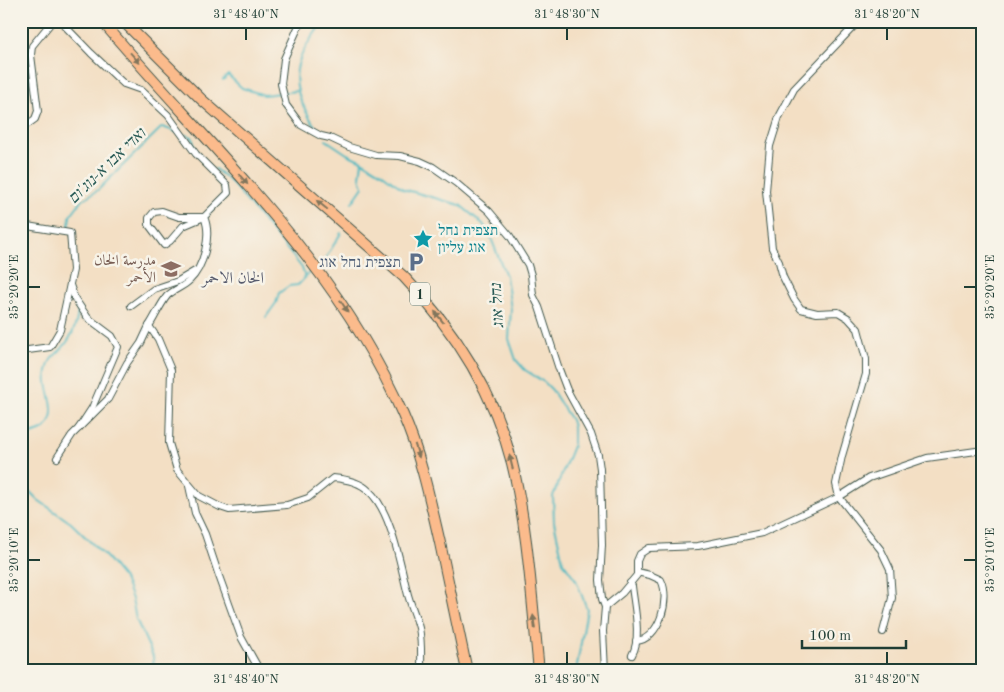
<svg xmlns="http://www.w3.org/2000/svg" width="1004" height="692" viewBox="0 0 1004 692" font-family="'Old Standard TT',Amiri,'Frank Ruhl Libre',serif">
<rect width="100%" height="100%" fill="#f7f3e8"/>
<filter id="ink" filterUnits="userSpaceOnUse"><feTurbulence type="fractalNoise" baseFrequency=".02" numOctaves="2"/><feDisplacementMap in="SourceGraphic" scale="10" xChannelSelector="R" yChannelSelector="G"/><feConvolveMatrix kernelMatrix="1 2 1 2 8 2 1 2 1" color-interpolation-filters="sRGB"/></filter>
<filter id="wash" filterUnits="userSpaceOnUse"><feTurbulence type="fractalNoise" baseFrequency=".0096" numOctaves="4" result="noise"/><feDisplacementMap in="SourceGraphic" scale="20" xChannelSelector="R" yChannelSelector="G"/><feGaussianBlur stdDeviation="1.12" result="paint"/><feColorMatrix in="noise" values="0 0 0 0 0 0 0 0 0 0 0 0 0 0 0 0 0 1.4 0 .05"/><feComposite in="paint" operator="in"/></filter>
<g filter="url(#wash)">
<rect width="100%" height="100%" fill="#f3dfc4"/>
<g fill="none" stroke-linecap="round" stroke-linejoin="round">
<!-- stream -->
<g stroke="#49b8c1" stroke-width="2">
<polyline points="223,80 228,75 242,88 264,95 296,91"/>
<path d="M318,131C302,107 288,83 302,54C307,43 316,32 323,21"/>
<polyline points="186,135 192,137 195,148"/>
<polyline points="326,140 347,154 362,161 380,172 403,189 460,205 483,224 489,233 506,276 511,309 509,339 516,360 525,370 544,382 552,390 571,420 573,427 573,446 553,496 554,522 563,562 576,580 587,609 576,671"/>
<polyline points="215,169 229,180 292,255 302,268 305,278"/>
<polyline points="352,203 363,187 360,177 362,161"/>
<polyline points="69,231 70,216 82,200 98,190 162,127 177,132"/>
<polyline points="325,259 341,233"/>
<polyline points="266,317 276,303 279,293 289,286 298,285 310,272"/>
<path d="M21,436C29,434 41,433 46,427C61,410 43,389 47,371C51,353 56,357 64,346C73,335 78,322 78,307"/>
<polyline points="21,483 38,500 71,523 107,558 124,579 132,599 136,619 153,656 154,671"/>
</g>
</g>
</g>
<g filter="url(#ink)">
<g fill="none" stroke-linecap="round" stroke-linejoin="round">
<defs>
<g id="minor">
<path d="M60,21L91,53L124,84L141,90L168,115L196,154L227,185L228,193L204,217L183,226L170,241L164,245L149,225V218L154,212L162,211L179,217H204C212,235 204,267 189,281C183,287 173,290 167,296C160,305 155,317 149,326L158,339L171,370L169,443L177,470L199,496L220,507L229,510L287,505L308,498L333,478C346,479 360,482 369,491C391,511 400,563 407,591C410,604 416,616 419,628C422,642 421,657 421,671"/>
<polyline points="301,21 284,59 281,84 286,105 301,125 321,136 330,138 349,147 376,155 400,156 420,161 433,167 456,183 489,211 510,236 528,265 531,275 533,295 539,307 559,369 567,390 591,434 598,455 600,469 602,545 600,580 602,599 605,607"/>
<polyline points="859,21 794,89 779,117 770,146 766,191 772,248 779,262 783,277 794,299 801,309 817,313 838,312 848,318 858,329 866,359 866,374 842,456 836,484 839,497 881,550 890,569 892,598 883,632"/>
<polyline points="21,129 35,119 38,111 31,55 32,46 50,24 50,21"/>
<polyline points="21,225 70,233 73,270 60,330 50,347 21,351"/>
<polyline points="70,285 75,299 88,318 112,336 118,347 92,408 79,428"/>
<polyline points="131,306 154,289 178,281 195,271"/>
<polyline points="57,458 72,435 108,399 127,363 141,343 149,326"/>
<polyline points="189,486 195,513 205,534 219,576 241,637 260,671"/>
<path d="M630,583L632,586C634,605 642,638 632,655"/>
<path d="M636,641C659,640 671,599 661,580L650,575L637,572"/>
<polyline points="605,671 603,631 605,607 622,593 637,575 637,561 640,554 649,548 698,546 762,533 839,497 869,478 927,458 983,450"/>
</g>
<g id="trunk">
<path d="M102,21C209,148 336,260 403,415C421,456 430,500 440,543C449,586 458,628 467,671"/>
<path d="M123,21L201,99L404,277C454,329 494,392 512,463C528,528 532,603 539,671"/>
</g>
</defs>
<!-- minor casing -->
<use href="#minor" stroke="#3f554a" stroke-width="8"/>
<!-- trunk casing -->
<use href="#trunk" stroke="#3f554a" stroke-width="12"/>
<!-- minor -->
<use href="#minor" stroke="#fff" stroke-width="6"/>
<!-- trunk -->
<use href="#trunk" stroke="#fbbb8c" stroke-width="10"/>
</g>
<!-- one-way arrows -->
<defs><path id="oneway-solid" d="M-6-.8H1V-3.2L6.5 0L1 3.2V.8H-6Z" transform="scale(1.25)"/></defs>
<g fill="#82765c">
<use href="#oneway-solid" transform="translate(135 58) rotate(48)"/>
<use href="#oneway-solid" transform="translate(243 179) rotate(49)"/>
<use href="#oneway-solid" transform="translate(322 205) rotate(-140)"/>
<use href="#oneway-solid" transform="translate(344 306) rotate(57)"/>
<use href="#oneway-solid" transform="translate(439 317) rotate(-128)"/>
<use href="#oneway-solid" transform="translate(417 451) rotate(72)"/>
<use href="#oneway-solid" transform="translate(511 462) rotate(-104)"/>
<use href="#oneway-solid" transform="translate(534 622) rotate(-97)"/>
</g>
</g>
<!-- ticks -->
<path fill="none" stroke="#1f3d34" stroke-width="2" d="M246,28V40M567,28V40M887,28V40M28,287H40M964,287H976M28,560H40M964,560H976M246,652V664M567,652V664M887,652V664"/>
<!-- icons -->
<defs>
<symbol id="sight-bare" viewBox="-9 -9 18 18"><path d="M0-6L1.8-2.2L6-1.7L2.9 1.2L3.7 5.4L0 3.3L-3.7 5.4L-2.9 1.2L-6-1.7L-1.8-2.2Z" fill="#0f9aa8" stroke="#f7f3e8" stroke-width="2.5" paint-order="stroke"/></symbol>
<symbol id="parking-bare" viewBox="-9 -9 18 18"><path d="M-3.5-5.5H1a3.5 3.5 0 0 1 0 7H-1V5.5H-3.5ZM-1-3.4V-.6H.8a1.4 1.4 0 0 0 0-2.8Z" fill="#5c6f8a" stroke="#f7f3e8" stroke-width="2.5" paint-order="stroke"/></symbol>
<symbol id="school-bare" viewBox="-9 -9 18 18"><path d="M0-5L7-2L0 1L-7-2ZM-4 1L0 2.5L4 1V4Q0 6-4 4Z" fill="#8d6e63" stroke="#f7f3e8" stroke-width="2.5" paint-order="stroke"/></symbol>
</defs>
<g fill-rule="evenodd">
<use href="#sight-bare" x="409" y="225" width="28" height="28"/>
<use href="#parking-bare" x="402" y="248" width="28" height="28"/>
<use href="#school-bare" x="157" y="255" width="28" height="28"/>
</g>
<g text-anchor="middle" stroke-width="5" stroke-linejoin="round" paint-order="stroke">
<!-- shield labels -->
<rect fill="#f7f3e8" stroke="#60746a" stroke-width="1" x="410" y="282.5" width="20" height="23" rx="4"/>
<g font-size="14" font-weight="bold" fill="#1f3d34">
<text x="420" y="299">1</text>
</g>
<!-- culture labels -->
<g font-size="15" fill="#0d838f" stroke="#f7f3e8" text-anchor="start">
<text x="438" y="235">תצפית נחל<tspan x="438" dy="17">אוג עליון</tspan></text>
</g>
<!-- education labels -->
<g font-size="15" fill="#785e54" stroke="#f7f3e8" text-anchor="end">
<text x="156" y="265">مدرسة الخان<tspan x="156" dy="17">الأحمر</tspan></text>
</g>
<!-- service labels -->
<g font-size="15" fill="#4e5e75" stroke="#f7f3e8" text-anchor="end">
<text x="401" y="267">תצפית נחל אוג</text>
</g>
<!-- water labels -->
<g font-size="16" font-style="italic" fill="#2a5c57" stroke="#f7f3e8">
<text transform="translate(106 165) rotate(-44)" y="6">ואדי אבו א-נוג'ום</text>
<text transform="translate(496 306) rotate(-93)" y="6">נחל אוג</text>
</g>
<!-- neighbourhood labels -->
<g font-size="16" fill="#585c6e" stroke="#f7f3e8">
<text x="233" y="283">الخان الاحمر</text>
</g>
</g>
<!-- margin -->
<rect width="1004" height="692" fill="none" stroke="#f7f3e8" stroke-width="55"/>
<!-- scale -->
<path d="M802 640v8h104v-8" fill="none" stroke="#1f3d34" stroke-width="2.5"/>
<text x="809" y="640" font-size="15" fill="#1f3d34" stroke="#f7f3e8" stroke-width="4" paint-order="stroke">100 m</text>
<rect x="28" y="28" width="948" height="636" fill="none" stroke="#1f3d34" stroke-width="2"/>
<g font-size="12" text-anchor="middle" fill="#1f3d34">
<text x="246" y="18">31°48'40"N</text>
<text x="567" y="18">31°48'30"N</text>
<text x="887" y="18">31°48'20"N</text>
<text transform="translate(990 287) rotate(-90)" y="4">35°20'20"E</text>
<text transform="translate(14 287) rotate(-90)" y="4">35°20'20"E</text>
<text transform="translate(990 560) rotate(-90)" y="4">35°20'10"E</text>
<text transform="translate(14 560) rotate(-90)" y="4">35°20'10"E</text>
<text x="246" y="683">31°48'40"N</text>
<text x="567" y="683">31°48'30"N</text>
<text x="887" y="683">31°48'20"N</text>
</g>
</svg>
